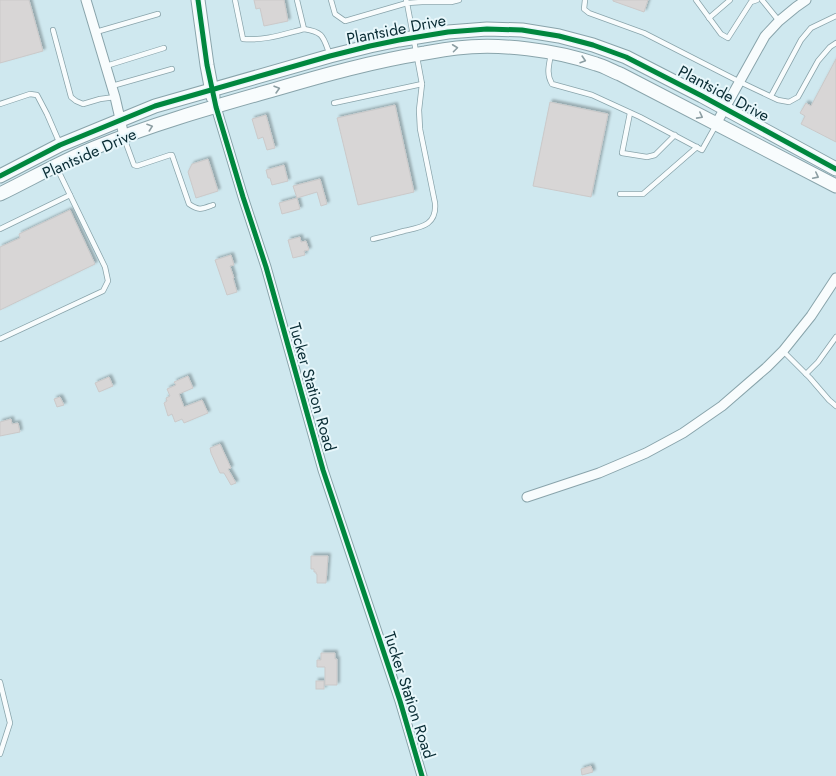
<svg xmlns="http://www.w3.org/2000/svg" width="836" height="776" viewBox="0 0 836 776" font-family="Jost,sans-serif">
<defs>
<filter id="shadow"><feDropShadow dx="2.5" dy="-2.5" stdDeviation="1" flood-color="#0004"/></filter>
</defs>
<rect width="100%" height="100%" fill="#cfe8ef"/>
<!-- building -->
<g fill="#d8d6d6" stroke="#cbc9c9" filter="url(#shadow)">
<polygon points="0,0 29,0 43,51 0,63"/>
<polygon points="254,0 284,0 288,21 264,26 260,8 256,9"/>
<polygon points="613,0 648,0 644,12 613,1"/>
<polygon points="836,59 836,142 801,124 805,116 800,113 806,103 811,106"/>
<polygon points="550,102 608,114 591,197 533,186"/>
<polygon points="395,105 414,192 358,205 337,118"/>
<polygon points="266,115 275,148 267,150 263,137 258,139 252,119"/>
<polygon points="208,159 218,191 196,198 188,172 192,164"/>
<polygon points="284,165 288,181 272,185 270,178 268,178 266,170"/>
<polygon points="320,179 327,204 321,206 317,192 297,198 300,209 282,214 279,203 297,198 293,186"/>
<polygon points="70,210 95,264 0,310 0,247 20,238 19,234"/>
<polygon points="300,237 301,242 306,241 309,250 304,251 305,255 293,258 288,240"/>
<polygon points="231,255 234,265 230,266 234,278 233,278 237,292 227,295 215,260"/>
<polygon points="188,376 193,388 179,394 184,407 202,400 208,413 184,423 182,419 175,422 172,414 168,416 164,403 167,401 166,398 170,396 167,389 176,385 174,382"/>
<polygon points="109,377 113,386 99,392 95,383"/>
<polygon points="60,397 64,405 57,407 54,399"/>
<polygon points="11,419 12,424 18,423 20,432 0,436 0,422"/>
<polygon points="220,444 231,468 228,469 236,483 231,485 224,473 220,473 211,453 210,448"/>
<polygon points="311,556 328,556 326,583 317,583 317,574 316,574 316,572 314,572 314,569 311,569"/>
<polygon points="321,653 335,653 335,659 337,659 337,685 325,685 325,667 317,667 317,660 321,660"/>
<rect x="316" y="681" width="8" height="8"/>
<polygon points="591,766 593,772 582,775 581,769"/>
</g>
<g fill="none" stroke-linecap="round" stroke-linejoin="round">
<defs>
<g id="lane">
<path d="M235,0L243,39C264,41 284,34 304,29L297,0"/>
<polyline points="331,0 335,14 345,21 407,3 406,0"/>
<polyline points="585,0 584,9 589,13 644,33 740,82 778,100 789,102 798,97 818,61 830,47 836,43"/>
<polyline points="696,0 721,34 728,38 751,2 757,0"/>
<polyline points="762,0 779,21"/>
<polyline points="709,18 730,0"/>
<path d="M304,29C324,32 323,37 330,55"/>
<polyline points="53,30 71,97 76,101 83,104 100,99 115,97"/>
<polyline points="96,32 158,14"/>
<path d="M551,54C549,65 546,74 552,84L592,95L640,117L702,150L716,125"/>
<polyline points="106,66 164,48"/>
<polyline points="112,86 172,69"/>
<polyline points="771,96 801,40 811,28 836,16"/>
<polyline points="334,103 422,84"/>
<polyline points="0,104 30,94 37,95 47,114 60,144"/>
<polyline points="630,113 622,153 647,157 655,155 675,135"/>
<path d="M124,138L127,146L134,165L137,166L170,155H172L189,204C199,211 202,209 213,205"/>
<polyline points="620,194 643,194 697,147"/>
<polyline points="0,229 70,195 56,166"/>
<path d="M373,239C383,237 393,234 404,231C422,227 437,225 435,203L420,129L419,110L422,84L407,3L422,2H451L459,0"/>
<polyline points="0,339 103,291 108,281 105,267 70,195"/>
<polyline points="783,351 810,378 829,400 836,406"/>
<polyline points="806,374 818,362 836,337"/>
<polyline points="0,682 10,723 0,754"/>
</g>
<g id="street">
<polyline points="86,0 115,97 124,136"/>
<polyline points="216,107 243,197 266,267 323,470 400,701 422,776"/>
<polyline points="716,124 765,36 779,21 796,7 806,0"/>
<polyline points="527,497 599,473 646,453 683,433 722,406 767,367 783,351 811,316 836,278"/>
</g>
<g id="secondary">
<polyline points="198,0 207,65 213,97"/>
<polyline points="0,176 60,145 155,106 330,56 370,46 399,40 448,32 487,29 522,30 559,36 593,45 626,57 702,96 836,169"/>
<path d="M0,194C31,179 62,161 94,148C152,124 213,107 273,90C324,75 374,61 425,53C436,51 447,49 457,48C501,43 555,50 596,64C604,66 612,71 620,74L836,186"/>
</g>
</defs>
<!-- lane casing -->
<use href="#lane" stroke="#89a4ab" stroke-width="6"/>
<!-- street casing -->
<use href="#street" stroke="#89a4ab" stroke-width="11"/>
<!-- secondary casing -->
<use href="#secondary" stroke="#89a4ab" stroke-width="15"/>
<!-- lane -->
<use href="#lane" stroke="#f8fcfd" stroke-width="4.5"/>
<!-- street -->
<use href="#street" stroke="#f8fcfd" stroke-width="9"/>
<!-- secondary -->
<use href="#secondary" stroke="#f8fcfd" stroke-width="13"/>
<defs>
<g id="cycleway">
<polyline points="198,0 207,65 216,107 243,197 266,267 323,470 400,701 422,776"/>
<polyline points="0,176 60,145 155,106 330,56 370,46 399,40 448,32 487,29 522,30 559,36 593,45 626,57 702,96 836,169"/>
</g>
</defs>
<!-- cycleway casing -->
<use href="#cycleway" stroke="#e8f7fb" stroke-width="8"/>
<!-- cycleway -->
<use href="#cycleway" stroke="#00873e" stroke-width="5"/>
</g>
<!-- one-way arrows -->
<defs><path id="oneway-chevron" d="M-2-3.5L2.5 0L-2 3.5" fill="none" stroke-width="1.6" stroke-linecap="round" stroke-linejoin="round"/></defs>
<g stroke="#8c9ea3">
<use href="#oneway-chevron" transform="translate(455 48) rotate(-7)"/>
<use href="#oneway-chevron" transform="translate(583 60) rotate(17)"/>
<use href="#oneway-chevron" transform="translate(277 89) rotate(-16)"/>
<use href="#oneway-chevron" transform="translate(700 116) rotate(28)"/>
<use href="#oneway-chevron" transform="translate(150 127) rotate(-19)"/>
<use href="#oneway-chevron" transform="translate(816 176) rotate(27)"/>
</g>
<g text-anchor="middle" stroke-width="4" stroke-linejoin="round" paint-order="stroke">
<!-- street labels -->
<g font-size="16" fill="#092c34" stroke="#e8f7fb">
<text transform="translate(396 29) rotate(-11)" y="6">Plantside Drive</text>
<text transform="translate(724 93) rotate(28)" y="6">Plantside Drive</text>
<text transform="translate(89 153) rotate(-24)" y="6">Plantside Drive</text>
<text transform="translate(313 387) rotate(74)" y="6">Tucker Station Road</text>
<text transform="translate(410 695) rotate(72)" y="6">Tucker Station Road</text>
</g>
</g>
</svg>
